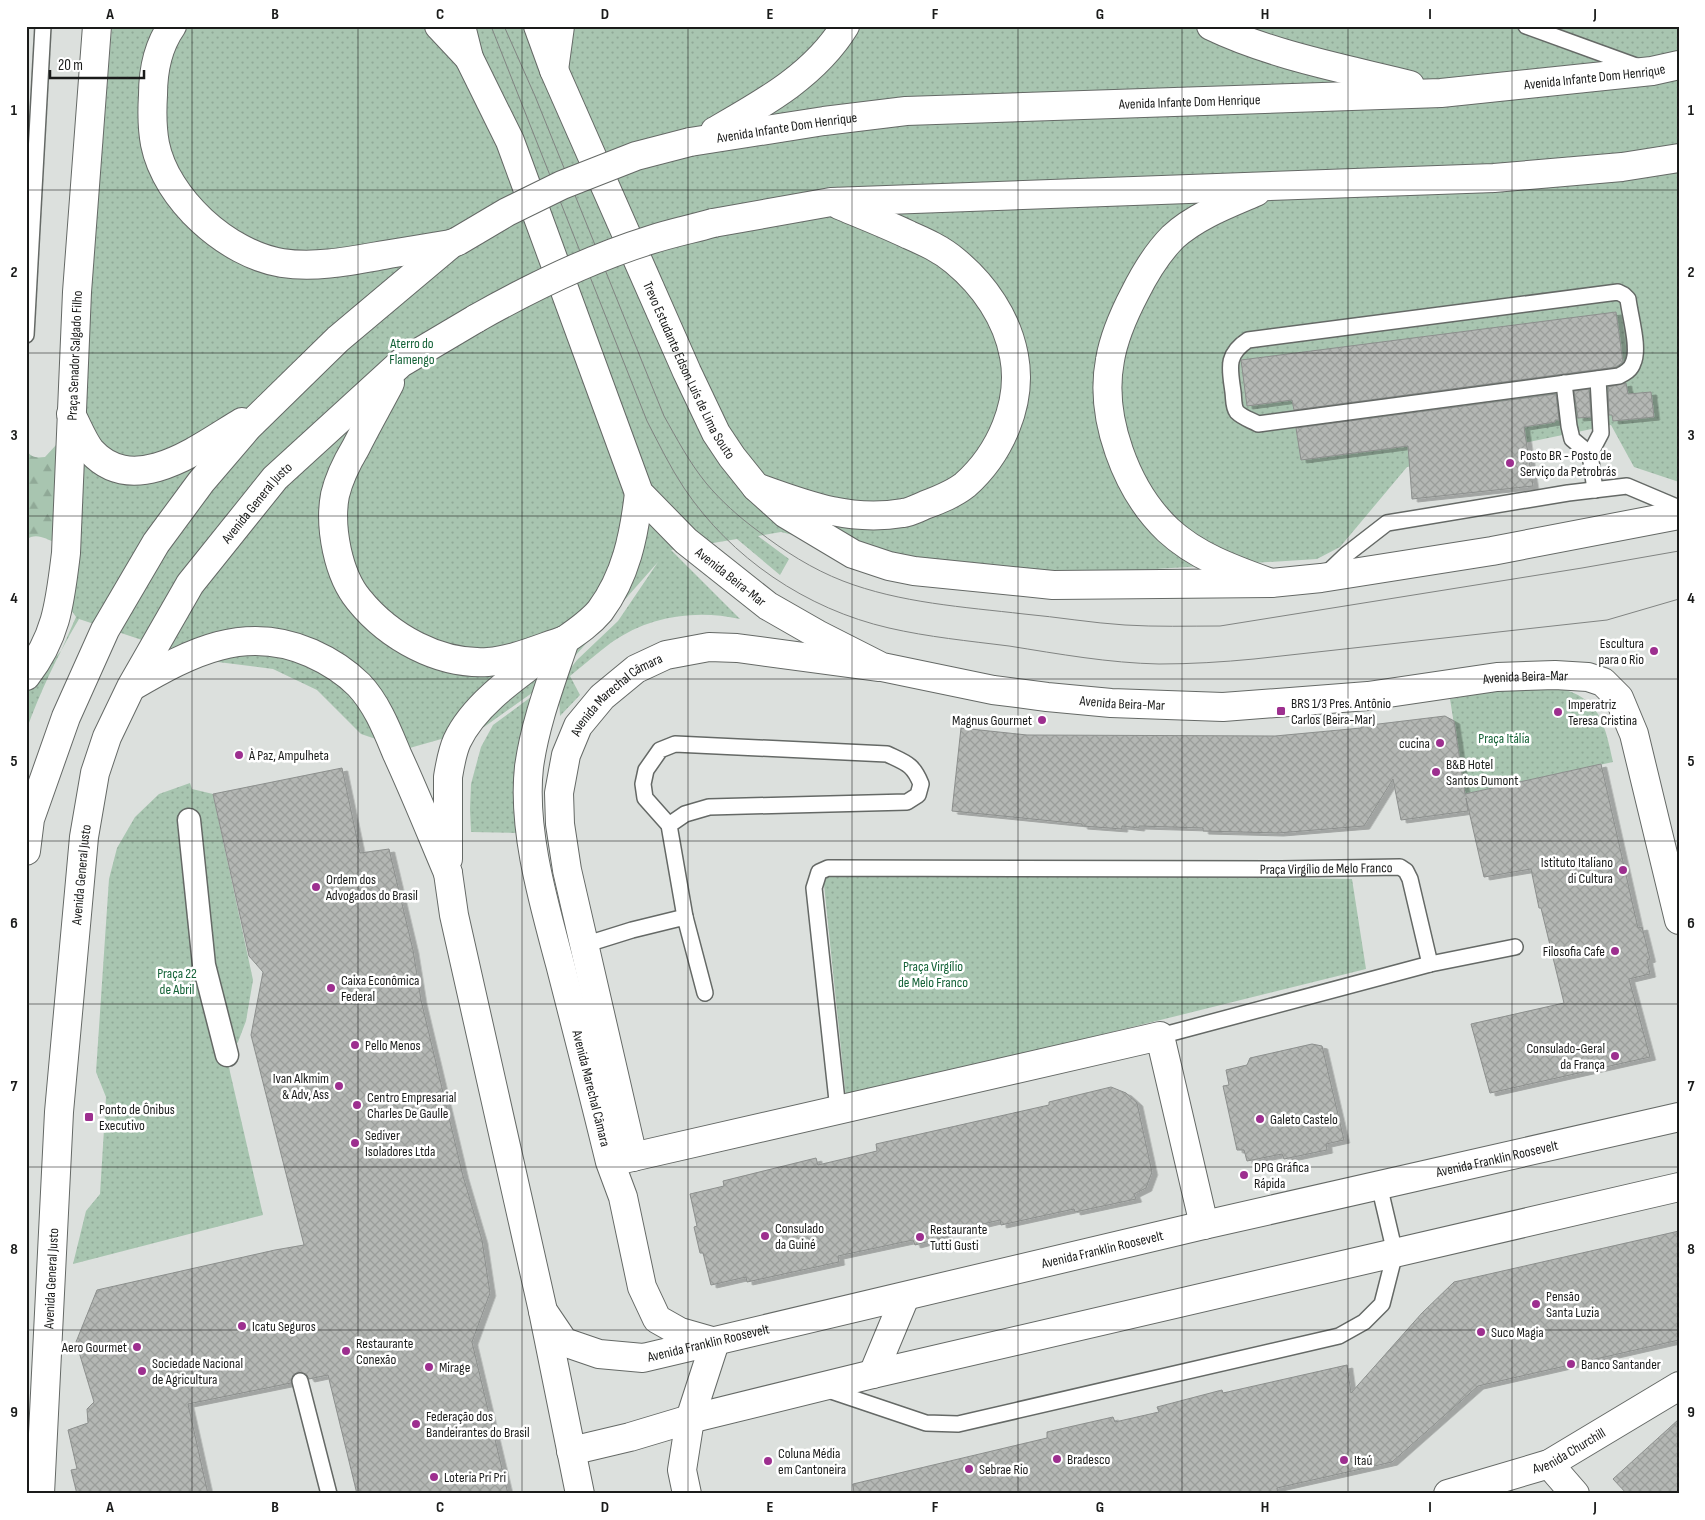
<svg xmlns="http://www.w3.org/2000/svg" width="1705" height="1520" viewBox="0 0 1705 1520" font-family="'Sofia Sans Condensed',sans-serif">
<defs>
<pattern id="grass-dots" width="8" height="8" patternUnits="userSpaceOnUse" patternTransform="scale(1.25)"><rect width="8" height="8" fill="#a8c5b0"/><path d="M2 2h.1M6 6h.1" fill="none" stroke="#90a997" stroke-width="1.8" stroke-linecap="round"/></pattern>
<pattern id="forest-firs" width="22" height="20" patternUnits="userSpaceOnUse" patternTransform="scale(1.25)"><rect width="22" height="20" fill="#a8c5b0"/><path d="M5 1l3.5 6h-7zM16 11l3.5 6h-7z" fill="#90a997"/></pattern>
<pattern id="building-cross-hatch" width="8" height="8" patternUnits="userSpaceOnUse" patternTransform="scale(1.25)"><rect width="8" height="8" fill="#b4b7b4"/><path d="M0 0l8 8M0 8l8-8" fill="none" stroke="#9a9d9a"/></pattern>
<filter id="shadow"><feDropShadow dx="5.5" dy="3" stdDeviation="0" flood-color="#0004"/></filter>
</defs>
<rect width="100%" height="100%" fill="#dce0dd"/>
<!-- grass -->
<g fill="url(#grass-dots)">
<path d="M112,26H1679V482L1634,467L1611,425L1407,467L1340,547L1317,559L1059,575L904,562L781,532L758,536L789,559L780,575L737,539L671,550L740,619C696,609 649,616 612,642C597,653 584,665 570,676L580,695L560,716L559,698L567,673L577,660L618,621L658,562L560,673L484,727L406,749L361,734L317,690L273,669L202,660L79,619C58,654 40,692 26,731V691L61,651L76,617L67,604V593Z"/>
<path d="M1558,688C1600,697 1605,725 1613,762L1465,794L1450,699L1495,691Z"/>
<polygon points="535,694 519,833 471,832 470,809 471,784 481,747 493,725"/>
<polygon points="190,783 192,789 213,794 253,980 246,1021 238,1042 227,1055 230,1072 263,1215 73,1264 86,1211 100,1194 106,1097 96,1072 109,879 117,848 135,817 159,794"/>
<polygon points="945,874 1352,879 1366,969 846,1098 823,875"/>
</g>
<!-- forest -->
<path fill="url(#forest-firs)" d="M70,443L56,543C46,539 36,532 26,540V449C31,458 36,458 45,457L56,445Z"/>
<!-- building -->
<g fill="url(#building-cross-hatch)" stroke="#8c8f8d" filter="url(#shadow)">
<polygon points="1616,312 1623,362 1616,367 1294,410 1292,400 1247,406 1241,360"/>
<polygon points="1626,383 1628,394 1651,392 1654,417 1613,421 1612,415 1609,415 1608,387"/>
<polygon points="1589,389 1591,417 1578,418 1574,391"/>
<polygon points="1556,394 1559,420 1555,420 1555,422 1524,427 1533,486 1412,499 1408,446 1301,460 1296,428"/>
<polygon points="1445,716 1454,721 1465,794 1601,764 1638,928 1642,927 1650,959 1647,960 1650,974 1629,979 1650,1057 1490,1093 1471,1024 1564,1003 1541,908 1539,908 1531,869 1484,877 1466,798 1468,811 1401,820 1393,779 1364,826 1278,833 1203,831 1203,828 1139,826 1139,828 1122,826 1122,829 1082,826 1082,824 952,811 961,728 1027,735 1275,736 1361,728 1362,726"/>
<polygon points="342,768 360,853 389,849 413,950 421,1000 463,1176 482,1240 490,1293 472,1342 508,1494 357,1494 328,1375 309,1379 306,1374 298,1372 293,1375 291,1383 188,1404 208,1494 77,1494 71,1470 77,1469 68,1430 88,1423 87,1409 94,1402 76,1342 97,1290 275,1250 304,1245 251,1035 263,972 249,956 213,794"/>
<polygon points="1312,1044 1322,1046 1344,1140 1326,1144 1327,1150 1284,1159 1282,1154 1247,1161 1244,1150 1237,1150 1223,1086 1229,1085 1226,1070 1247,1065 1250,1058"/>
<polygon points="1111,1087 1126,1093 1137,1103 1152,1172 1146,1188 1134,1194 1136,1199 1075,1212 1074,1209 1001,1225 1000,1220 945,1233 945,1237 915,1245 913,1240 838,1256 839,1262 747,1282 746,1277 711,1285 703,1253 700,1253 694,1227 697,1226 690,1194 724,1186 723,1181 816,1158 818,1165 877,1151 876,1144 1049,1105 1049,1102"/>
<polygon points="1679,1231 1679,1340 1478,1386 1392,1462 1277,1488 1278,1494 854,1494 853,1484 1047,1438 1047,1432 1113,1417 1115,1422 1159,1412 1157,1407 1222,1390 1223,1393 1347,1365 1351,1393 1422,1313 1454,1282"/>
<polygon points="1679,1419 1679,1494 1627,1494 1613,1479"/>
</g>
<g fill="none" stroke-linecap="round" stroke-linejoin="round">
<defs>
<g id="service">
<polyline points="1526,26 1639,67"/>
<path d="M1618,292L1624,295L1628,299C1630,316 1640,349 1633,363C1631,370 1625,373 1619,376L1258,424C1251,420 1243,418 1237,412C1233,407 1234,399 1233,392C1230,369 1225,355 1248,340Z"/>
<polyline points="26,335 43,26"/>
<polyline points="1564,383 1569,426 1572,439 1590,454"/>
<polyline points="1595,490 1590,454 1601,433 1598,379"/>
<polyline points="1326,574 1347,554 1387,523 1568,493 1627,486 1679,508"/>
<path d="M669,825L645,798L643,784L646,770L660,750L675,744L887,754C906,763 913,764 921,784L918,795L907,802L709,807L685,814L669,825L685,917"/>
<polyline points="584,945 632,930 685,917 705,993"/>
<polyline points="1160,1036 1430,964 1515,947"/>
<path id="s1" d="M838,1110L814,888L819,872L828,868L1281,869L1400,867L1406,871L1410,879L1430,964"/>
<polyline points="300,1381 329,1494"/>
<polyline points="825,1389 926,1423 958,1424 1339,1336 1364,1322 1382,1304 1395,1253 1379,1185"/>
</g>
<polyline id="pedestrian" points="189,820 204,965 227,1055"/>
<g id="minor">
<path id="s2" d="M633,1157L567,870L560,824L559,793L566,755L578,726L602,697L636,669L666,655L709,647L737,648L878,667"/>
<polyline points="615,1161 1160,1036 1204,1225"/>
</g>
<g id="tertiary">
<path id="s3" d="M565,640C551,682 535,723 529,767C522,830 544,904 560,964C577,1030 594,1096 610,1162L623,1197L642,1287L657,1319L680,1332L715,1342L690,1419L682,1470L687,1494"/>
<path id="s4" d="M26,676C57,636 60,602 66,553L77,292L97,26"/>
<polyline points="543,1311 580,1494"/>
<polyline points="571,1451 630,1437 690,1419 873,1374 1679,1187"/>
<polyline points="1549,1464 1575,1494"/>
<path id="s5" d="M1448,1494L1549,1464L1679,1386"/>
</g>
<g id="primary">
<path id="s6" d="M461,26L469,58L510,141L639,493L686,541L768,606L817,634L882,667L993,690L1047,697L1111,703L1223,707L1368,696L1497,677L1555,675L1588,677L1603,682L1619,698L1634,734L1679,920"/>
<path id="s7" d="M538,26L554,70L687,372L716,433L732,457L756,487L786,514L853,554L889,566L914,571L1053,585L1271,583L1321,578L1492,551L1679,515"/>
<path id="s8" d="M448,873L454,915L543,1311L564,1342L599,1354L643,1358L1204,1225L1679,1117"/>
<polyline points="873,1374 905,1297"/>
</g>
<g id="trunk">
<path d="M172,26C158,46 153,72 153,95C152,111 152,128 155,144C166,199 227,254 282,263C316,268 350,261 384,255C406,251 429,248 451,244"/>
<polyline points="439,26 469,58"/>
<path d="M1211,26C1271,55 1346,69 1410,85"/>
<polyline points="554,70 560,26"/>
<path d="M715,131C764,103 815,75 845,26"/>
<path id="s9" d="M690,142L824,121L906,111L1441,93L1652,71L1679,65"/>
<path d="M1256,192C1228,204 1196,216 1173,237C1157,253 1145,273 1135,293C1124,314 1114,336 1110,360C1099,417 1126,490 1168,530C1197,557 1235,570 1271,583"/>
<polyline points="713,223 831,202 1494,178 1622,167 1679,158"/>
<path d="M390,383C379,404 367,425 356,447C347,462 339,478 335,495C329,527 338,575 359,600C389,637 439,665 488,662C514,660 540,648 565,640"/>
<path d="M71,414C77,425 83,441 91,451C135,499 200,447 242,422"/>
<path d="M756,487C806,505 849,522 903,513C911,512 918,508 925,505C938,500 954,494 965,485C1000,454 1023,403 1014,356C1007,318 984,285 955,261C941,249 925,242 909,235C886,224 863,215 839,205"/>
<path d="M133,686C191,652 245,624 311,653C329,661 345,671 359,685C377,704 387,730 397,754C415,793 431,833 448,873"/>
<polyline points="26,851 30,819 66,717 105,630 156,543 201,482 248,427 338,339 451,244 458,241"/>
<path d="M448,859V777C450,765 452,752 457,741C476,700 527,669 562,642C575,633 589,624 600,611C626,576 634,536 639,493"/>
<path id="s10" d="M40,1494L59,1112L84,837L95,773L107,737L131,687L190,584L275,478L401,363L477,318"/>
</g>
</defs>
<!-- service casing -->
<use href="#service" stroke="#656966" stroke-width="18"/>
<!-- pedestrian casing -->
<use href="#pedestrian" stroke="#656966" stroke-width="25"/>
<!-- minor casing -->
<use href="#minor" stroke="#656966" stroke-width="30"/>
<!-- tertiary casing -->
<use href="#tertiary" stroke="#656966" stroke-width="30"/>
<!-- primary casing -->
<use href="#primary" stroke="#656966" stroke-width="30"/>
<!-- trunk casing -->
<use href="#trunk" stroke="#656966" stroke-width="30"/>
<!-- service -->
<use href="#service" stroke="#fff" stroke-width="15"/>
<!-- pedestrian -->
<use href="#pedestrian" stroke="#fff" stroke-width="22"/>
<!-- minor -->
<use href="#minor" stroke="#fff" stroke-width="28"/>
<!-- tertiary -->
<use href="#tertiary" stroke="#fff" stroke-width="28"/>
<!-- primary -->
<use href="#primary" stroke="#fff" stroke-width="28"/>
<!-- trunk -->
<use href="#trunk" stroke="#fff" stroke-width="28"/>
<!-- tram -->
<g stroke="#818482" stroke-width="1">
<path d="M491,26L647,421C659,444 670,467 684,488C731,558 806,609 889,628C928,637 969,641 1009,646C1059,654 1109,663 1159,664C1191,664 1223,662 1254,659L1607,620L1679,599"/>
<path d="M504,26L535,96L664,416C677,439 689,462 706,483C721,501 739,517 758,531C784,551 812,569 843,581C900,603 964,607 1024,614C1058,617 1092,623 1125,625C1157,627 1188,626 1220,626L1582,568L1679,551"/>
</g>
<defs>
<g id="trunk-bridge">
<polyline points="458,241 507,212 562,185 636,156 690,142"/>
<path d="M477,318C532,287 589,259 650,240C671,233 692,229 713,223"/>
</g>
</defs>
<!-- trunk-bridge casing -->
<use href="#trunk-bridge" stroke="#656966" stroke-width="30" stroke-linecap="butt"/>
<!-- trunk-bridge -->
<use href="#trunk-bridge" stroke="#fff" stroke-width="28"/>
</g>
<!-- grid -->
<path fill="none" stroke="#1a1b1a" stroke-width="1" stroke-opacity="0.55" d="M192,26V1494M358,26V1494M522,26V1494M688,26V1494M852,26V1494M1018,26V1494M1182,26V1494M1348,26V1494M1512,26V1494M26,190H1679M26,353H1679M26,516H1679M26,679H1679M26,841H1679M26,1004H1679M26,1167H1679M26,1330H1679"/>
<!-- markers -->
<g fill="#9d2f8f" stroke="#fff" stroke-width="2">
<circle cx="1510" cy="463" r="5"/>
<circle cx="1654" cy="651" r="5"/>
<rect x="1276" y="706" width="10" height="10" rx="2.5"/>
<circle cx="1558" cy="712" r="5"/>
<circle cx="1042" cy="720" r="5"/>
<circle cx="1440" cy="743" r="5"/>
<circle cx="239" cy="755" r="5"/>
<circle cx="1436" cy="772" r="5"/>
<circle cx="1623" cy="870" r="5"/>
<circle cx="316" cy="887" r="5"/>
<circle cx="1615" cy="951" r="5"/>
<circle cx="331" cy="988" r="5"/>
<circle cx="355" cy="1045" r="5"/>
<circle cx="1615" cy="1056" r="5"/>
<circle cx="339" cy="1086" r="5"/>
<circle cx="357" cy="1105" r="5"/>
<rect x="84" y="1112" width="10" height="10" rx="2.5"/>
<circle cx="1260" cy="1119" r="5"/>
<circle cx="355" cy="1143" r="5"/>
<circle cx="1244" cy="1175" r="5"/>
<circle cx="765" cy="1236" r="5"/>
<circle cx="920" cy="1237" r="5"/>
<circle cx="1536" cy="1304" r="5"/>
<circle cx="242" cy="1326" r="5"/>
<circle cx="1481" cy="1332" r="5"/>
<circle cx="137" cy="1347" r="5"/>
<circle cx="346" cy="1351" r="5"/>
<circle cx="1571" cy="1364" r="5"/>
<circle cx="429" cy="1367" r="5"/>
<circle cx="142" cy="1371" r="5"/>
<circle cx="416" cy="1424" r="5"/>
<circle cx="1057" cy="1459" r="5"/>
<circle cx="1344" cy="1460" r="5"/>
<circle cx="768" cy="1461" r="5"/>
<circle cx="969" cy="1469" r="5"/>
<circle cx="434" cy="1477" r="5"/>
</g>
<g text-anchor="middle" stroke-width="5" stroke-linejoin="round" paint-order="stroke">
<!-- street labels -->
<g font-size="14" fill="#1a1b1a" stroke="#fff">
<text dy="5" stroke="none"><textPath href="#s9" startOffset="908">Avenida Infante Dom Henrique</textPath></text>
<text dy="5" stroke="none"><textPath href="#s9" startOffset="502">Avenida Infante Dom Henrique</textPath></text>
<text dy="5" stroke="none"><textPath href="#s9" startOffset="98">Avenida Infante Dom Henrique</textPath></text>
<text dy="5" stroke="none"><textPath href="#s4" startOffset="329">Praça Senador Salgado Filho</textPath></text>
<text dy="5" stroke="none"><textPath href="#s7" startOffset="376">Trevo Estudante Edson Luís de Lima Souto</textPath></text>
<text dy="5" stroke="none"><textPath href="#s10" startOffset="1041">Avenida General Justo</textPath></text>
<text dy="5" stroke="none"><textPath href="#s6" startOffset="625">Avenida Beira-Mar</textPath></text>
<text dy="5" stroke="none"><textPath href="#s6" startOffset="1450">Avenida Beira-Mar</textPath></text>
<text dy="5" stroke="none"><textPath href="#s2" startOffset="492">Avenida Marechal Câmara</textPath></text>
<text dy="5" stroke="none"><textPath href="#s6" startOffset="1045">Avenida Beira-Mar</textPath></text>
<text dy="5" stroke="none"><textPath href="#s1" startOffset="748">Praça Virgílio de Melo Franco</textPath></text>
<text dy="5" stroke="none"><textPath href="#s10" startOffset="621">Avenida General Justo</textPath></text>
<text dy="5" stroke="none"><textPath href="#s3" startOffset="461">Avenida Marechal Câmara</textPath></text>
<text dy="5" stroke="none"><textPath href="#s8" startOffset="1444">Avenida Franklin Roosevelt</textPath></text>
<text dy="5" stroke="none"><textPath href="#s8" startOffset="1039">Avenida Franklin Roosevelt</textPath></text>
<text dy="5" stroke="none"><textPath href="#s10" startOffset="216">Avenida General Justo</textPath></text>
<text dy="5" stroke="none"><textPath href="#s8" startOffset="634">Avenida Franklin Roosevelt</textPath></text>
<text dy="5" stroke="none"><textPath href="#s5" startOffset="129">Avenida Churchill</textPath></text>
</g>
<!-- park labels -->
<g font-size="14" fill="#146237" stroke="#fff">
<text x="412" y="348">Aterro do<tspan x="412" dy="16">Flamengo</tspan></text>
<text x="1504" y="743">Praça Itália</text>
<text x="933" y="971">Praça Virgílio<tspan x="933" dy="16">de Melo Franco</tspan></text>
<text x="177" y="978">Praça 22<tspan x="177" dy="16">de Abril</tspan></text>
</g>
<!-- poi labels -->
<g font-size="14" fill="#1a1b1a" stroke="#fff" text-anchor="start">
<text x="1520" y="460">Posto BR - Posto de<tspan x="1520" dy="16">Serviço da Petrobrás</tspan></text>
<text x="1644" y="648" text-anchor="end">Escultura<tspan x="1644" dy="16">para o Rio</tspan></text>
<text x="1291" y="708">BRS 1/3 Pres. Antônio<tspan x="1291" dy="16">Carlos (Beira-Mar)</tspan></text>
<text x="1568" y="709">Imperatriz<tspan x="1568" dy="16">Teresa Cristina</tspan></text>
<text x="1032" y="725" text-anchor="end">Magnus Gourmet</text>
<text x="1430" y="748" text-anchor="end">cucina</text>
<text x="249" y="760">À Paz, Ampulheta</text>
<text x="1446" y="769">B&amp;B Hotel<tspan x="1446" dy="16">Santos Dumont</tspan></text>
<text x="1613" y="867" text-anchor="end">Istituto Italiano<tspan x="1613" dy="16">di Cultura</tspan></text>
<text x="326" y="884">Ordem dos<tspan x="326" dy="16">Advogados do Brasil</tspan></text>
<text x="1605" y="956" text-anchor="end">Filosofia Cafe</text>
<text x="341" y="985">Caixa Econômica<tspan x="341" dy="16">Federal</tspan></text>
<text x="365" y="1050">Pello Menos</text>
<text x="1605" y="1053" text-anchor="end">Consulado-Geral<tspan x="1605" dy="16">da França</tspan></text>
<text x="329" y="1083" text-anchor="end">Ivan Alkmim<tspan x="329" dy="16">&amp; Adv, Ass</tspan></text>
<text x="367" y="1102">Centro Empresarial<tspan x="367" dy="16">Charles De Gaulle</tspan></text>
<text x="99" y="1114">Ponto de Ônibus<tspan x="99" dy="16">Executivo</tspan></text>
<text x="1270" y="1124">Galeto Castelo</text>
<text x="365" y="1140">Sediver<tspan x="365" dy="16">Isoladores Ltda</tspan></text>
<text x="1254" y="1172">DPG Gráfica<tspan x="1254" dy="16">Rápida</tspan></text>
<text x="775" y="1233">Consulado<tspan x="775" dy="16">da Guiné</tspan></text>
<text x="930" y="1234">Restaurante<tspan x="930" dy="16">Tutti Gusti</tspan></text>
<text x="1546" y="1301">Pensão<tspan x="1546" dy="16">Santa Luzia</tspan></text>
<text x="252" y="1331">Icatu Seguros</text>
<text x="1491" y="1337">Suco Magia</text>
<text x="356" y="1348">Restaurante<tspan x="356" dy="16">Conexão</tspan></text>
<text x="127" y="1352" text-anchor="end">Aero Gourmet</text>
<text x="152" y="1368">Sociedade Nacional<tspan x="152" dy="16">de Agricultura</tspan></text>
<text x="1581" y="1369">Banco Santander</text>
<text x="439" y="1372">Mirage</text>
<text x="426" y="1421">Federação dos<tspan x="426" dy="16">Bandeirantes do Brasil</tspan></text>
<text x="778" y="1458">Coluna Média<tspan x="778" dy="16">em Cantoneira</tspan></text>
<text x="1067" y="1464">Bradesco</text>
<text x="1354" y="1465">Itaú</text>
<text x="979" y="1474">Sebrae Rio</text>
<text x="444" y="1482">Loteria Pri Pri</text>
</g>
</g>
<!-- border -->
<rect width="1705" height="1520" fill="none" stroke="#ffffff" stroke-width="55"/>
<!-- scale -->
<path d="M50 70v8h94v-8" fill="none" stroke="#1a1b1a" stroke-width="2.5"/>
<text x="58" y="70" font-size="15" fill="#1a1b1a" stroke="#ffffff" stroke-width="4" paint-order="stroke">20 m</text>
<rect x="28" y="28" width="1650" height="1464" fill="none" stroke="#1a1b1a" stroke-width="2"/>
<g font-size="16" text-anchor="middle" font-weight="bold" fill="#1a1b1a">
<text x="110" y="19">A</text>
<text x="275" y="19">B</text>
<text x="440" y="19">C</text>
<text x="605" y="19">D</text>
<text x="770" y="19">E</text>
<text x="935" y="19">F</text>
<text x="1100" y="19">G</text>
<text x="1265" y="19">H</text>
<text x="1430" y="19">I</text>
<text x="1595" y="19">J</text>
<text x="14" y="115">1</text>
<text x="1691" y="115">1</text>
<text x="14" y="277">2</text>
<text x="1691" y="277">2</text>
<text x="14" y="440">3</text>
<text x="1691" y="440">3</text>
<text x="14" y="603">4</text>
<text x="1691" y="603">4</text>
<text x="14" y="766">5</text>
<text x="1691" y="766">5</text>
<text x="14" y="928">6</text>
<text x="1691" y="928">6</text>
<text x="14" y="1091">7</text>
<text x="1691" y="1091">7</text>
<text x="14" y="1254">8</text>
<text x="1691" y="1254">8</text>
<text x="14" y="1417">9</text>
<text x="1691" y="1417">9</text>
<text x="110" y="1512">A</text>
<text x="275" y="1512">B</text>
<text x="440" y="1512">C</text>
<text x="605" y="1512">D</text>
<text x="770" y="1512">E</text>
<text x="935" y="1512">F</text>
<text x="1100" y="1512">G</text>
<text x="1265" y="1512">H</text>
<text x="1430" y="1512">I</text>
<text x="1595" y="1512">J</text>
</g>
</svg>
